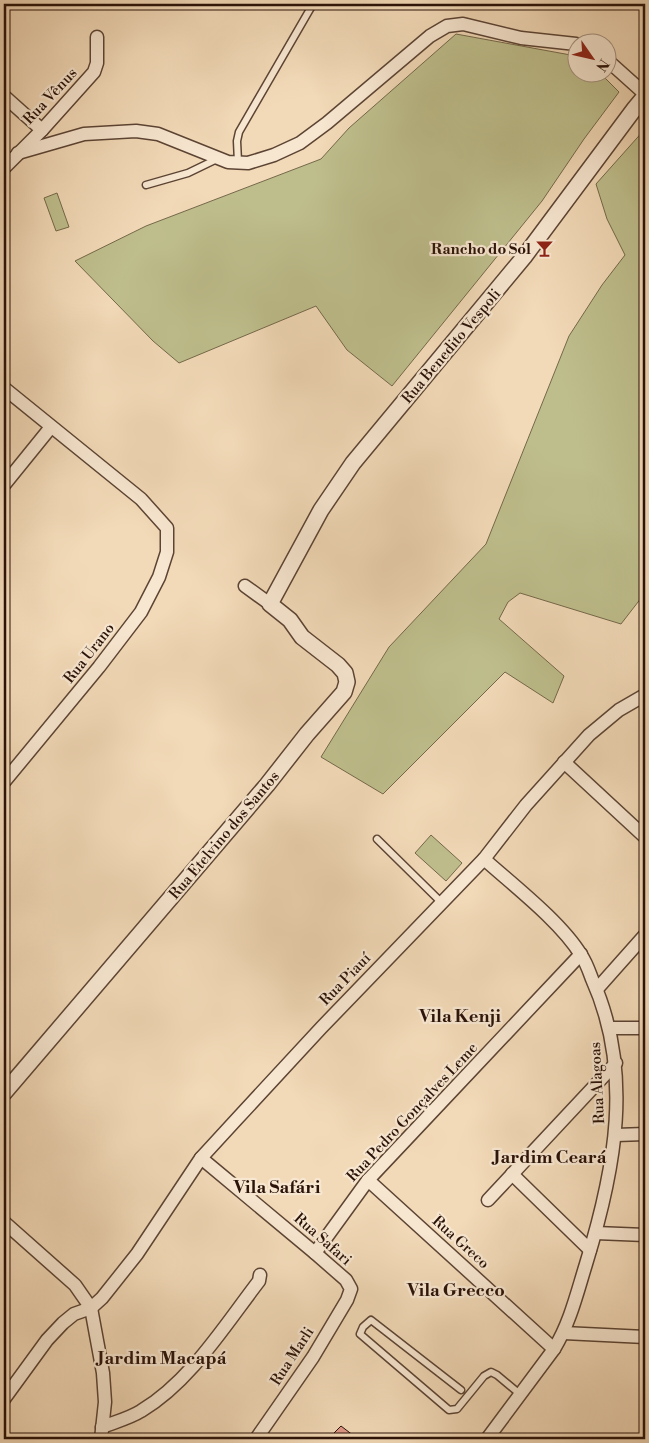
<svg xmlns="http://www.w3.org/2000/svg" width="649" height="1443" viewBox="0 0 649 1443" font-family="'Libre Bodoni',serif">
<rect width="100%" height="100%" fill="#f2d9b7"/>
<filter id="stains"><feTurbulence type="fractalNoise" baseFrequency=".004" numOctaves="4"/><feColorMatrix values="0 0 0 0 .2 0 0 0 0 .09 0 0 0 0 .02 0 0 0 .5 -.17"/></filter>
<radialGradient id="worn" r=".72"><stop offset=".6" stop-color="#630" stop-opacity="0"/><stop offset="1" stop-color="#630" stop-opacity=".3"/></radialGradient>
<!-- green -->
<g fill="#bebe8c" stroke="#74684a">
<polygon points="456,34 576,56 576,72 600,73 619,92 584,139 542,201 392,386 347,350 316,306 179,363 153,341 75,261 146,226 321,159 349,128"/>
<polygon points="645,129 645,593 621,624 520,593 508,602 499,619 564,676 553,703 505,672 383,794 321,757 389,647 486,544 569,336 602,285 625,255 607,219 596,184"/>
<polygon points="57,193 69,227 56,231 44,198"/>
<polygon points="431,835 462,863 446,881 415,853"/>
</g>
<!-- shadow -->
<polygon fill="#0003" points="341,1427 356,1439 335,1439 333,1437"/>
<!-- building -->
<polygon fill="#df9888" stroke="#2a1208" points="341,1426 358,1439 337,1439 335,1438 337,1435 334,1433"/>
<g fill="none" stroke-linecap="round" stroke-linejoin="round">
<defs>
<g id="service">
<polyline points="238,162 237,141 239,132 313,4"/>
<polyline points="146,185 188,173 219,158"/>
<polyline points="377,839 441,902"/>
<polyline points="461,1390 371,1320 363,1327 360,1334 449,1410 457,1409 484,1376 491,1372 497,1375 521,1395"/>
</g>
<g id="minor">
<polyline points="606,59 645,94"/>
<polyline points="4,96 42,130"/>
<polyline points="18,153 84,134 136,131 158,134 228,162 248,163 274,155 300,143 327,123 430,36 447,26 463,24 521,38 576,44"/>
<polyline points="4,168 42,130 94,72 97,63 97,37"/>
<polyline points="4,388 141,499 167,528 167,552 159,577 141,612 99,667 4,782"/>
<polyline points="4,485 51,427"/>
<polyline points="245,586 270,604"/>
<polyline points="564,762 645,837"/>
<path d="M484,859C513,885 561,922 581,955C586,962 589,971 592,979C634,1072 615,1170 586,1264C577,1293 570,1323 554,1349L487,1439"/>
<polyline points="597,989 645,935"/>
<polyline points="610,1028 645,1028"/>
<polyline points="616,1135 645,1134"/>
<polyline points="201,1158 315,1253 346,1280 351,1289 347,1300 313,1357 256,1439"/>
<polyline points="512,1174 590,1250"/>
<polyline points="368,1180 554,1349"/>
<polyline points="488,1200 616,1063"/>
<polyline points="4,1222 75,1285 91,1308 103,1373 105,1402 101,1439"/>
<polyline points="596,1233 645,1235"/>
<polyline points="315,1253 368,1180 581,954"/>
<polyline points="564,1333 645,1337"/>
<polyline points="4,1399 47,1340 63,1323 74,1314 91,1308 102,1298 137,1254 201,1158 235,1121 321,1028 484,859 526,805 589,735 619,710 645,695"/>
<path d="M102,1427C115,1422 130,1418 141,1411C190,1382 225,1325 259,1281L260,1275"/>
</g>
<polyline id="tertiary" points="4,1093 267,785 307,734 344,692 347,682 345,673 338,665 302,637 290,620 270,604 321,510 353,463 524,257 635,108 645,96"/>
</defs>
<!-- service casing -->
<use href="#service" stroke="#5c4434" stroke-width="9"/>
<!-- minor casing -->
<use href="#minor" stroke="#5c4434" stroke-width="15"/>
<!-- tertiary casing -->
<use href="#tertiary" stroke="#5c4434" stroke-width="18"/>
<!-- service -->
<use href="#service" stroke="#f7e6d0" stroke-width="6"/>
<!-- minor -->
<use href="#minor" stroke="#f7e6d0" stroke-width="12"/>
<!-- tertiary -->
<use href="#tertiary" stroke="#f7e6d0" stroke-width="15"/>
</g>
<!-- icons -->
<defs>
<symbol id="bar-bare" viewBox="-9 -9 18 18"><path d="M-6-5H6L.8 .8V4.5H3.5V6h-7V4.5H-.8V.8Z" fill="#8f2418" stroke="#f7e6d0" stroke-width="2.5" paint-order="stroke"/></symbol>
</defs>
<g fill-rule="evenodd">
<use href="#bar-bare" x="532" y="236" width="25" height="25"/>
</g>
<g text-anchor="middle" stroke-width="4.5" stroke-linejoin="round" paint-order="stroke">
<!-- street labels -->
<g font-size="15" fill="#2a1208" stroke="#f7e6d0">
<text transform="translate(50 96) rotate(-47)" y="5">Rua Vênus</text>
<text transform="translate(451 346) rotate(-50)" y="5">Rua Benedito Vespoli</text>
<text transform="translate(89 653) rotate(-52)" y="5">Rua Urano</text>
<text transform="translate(224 835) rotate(-50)" y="5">Rua Etelvino dos Santos</text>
<text transform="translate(345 979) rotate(-46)" y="5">Rua Piauí</text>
<text transform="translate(597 1083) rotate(-93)" y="5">Rua Alagoas</text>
<text transform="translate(412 1112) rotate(-47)" y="5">Rua Pedro Gonçalves Leme</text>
<text transform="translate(323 1239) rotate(41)" y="5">Rua Safari</text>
<text transform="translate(461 1242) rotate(42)" y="5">Rua Greco</text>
<text transform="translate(292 1356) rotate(-57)" y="5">Rua Marli</text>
</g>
<!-- poi labels -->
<g font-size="15" font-weight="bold" fill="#2a1208" stroke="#f7e6d0" text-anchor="end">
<text x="531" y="254">Rancho do Sol</text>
</g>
<!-- quarter labels -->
<g font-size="18" font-weight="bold" fill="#2a1208" stroke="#f7e6d0">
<text x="460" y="1022">Vila Kenji</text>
<text x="550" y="1163">Jardim Ceará</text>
<text x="277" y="1193">Vila Safári</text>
<text x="456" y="1296">Vila Grecco</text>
<text x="162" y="1364">Jardim Macapá</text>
</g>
</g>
<!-- margin -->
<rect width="649" height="1443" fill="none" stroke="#f2d9b7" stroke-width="20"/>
<rect x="5" y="5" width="639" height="1433" fill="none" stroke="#2a1208" stroke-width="2.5"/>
<rect x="10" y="10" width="629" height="1423" fill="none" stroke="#2a1208"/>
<!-- north arrow -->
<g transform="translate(592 58) rotate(124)"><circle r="24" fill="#f7e6d0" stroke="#a59180"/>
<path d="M0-4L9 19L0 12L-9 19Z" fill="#8f2418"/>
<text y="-8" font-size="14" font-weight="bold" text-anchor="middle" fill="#2a1208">N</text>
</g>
<rect width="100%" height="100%" filter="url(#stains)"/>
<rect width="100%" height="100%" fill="url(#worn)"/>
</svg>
